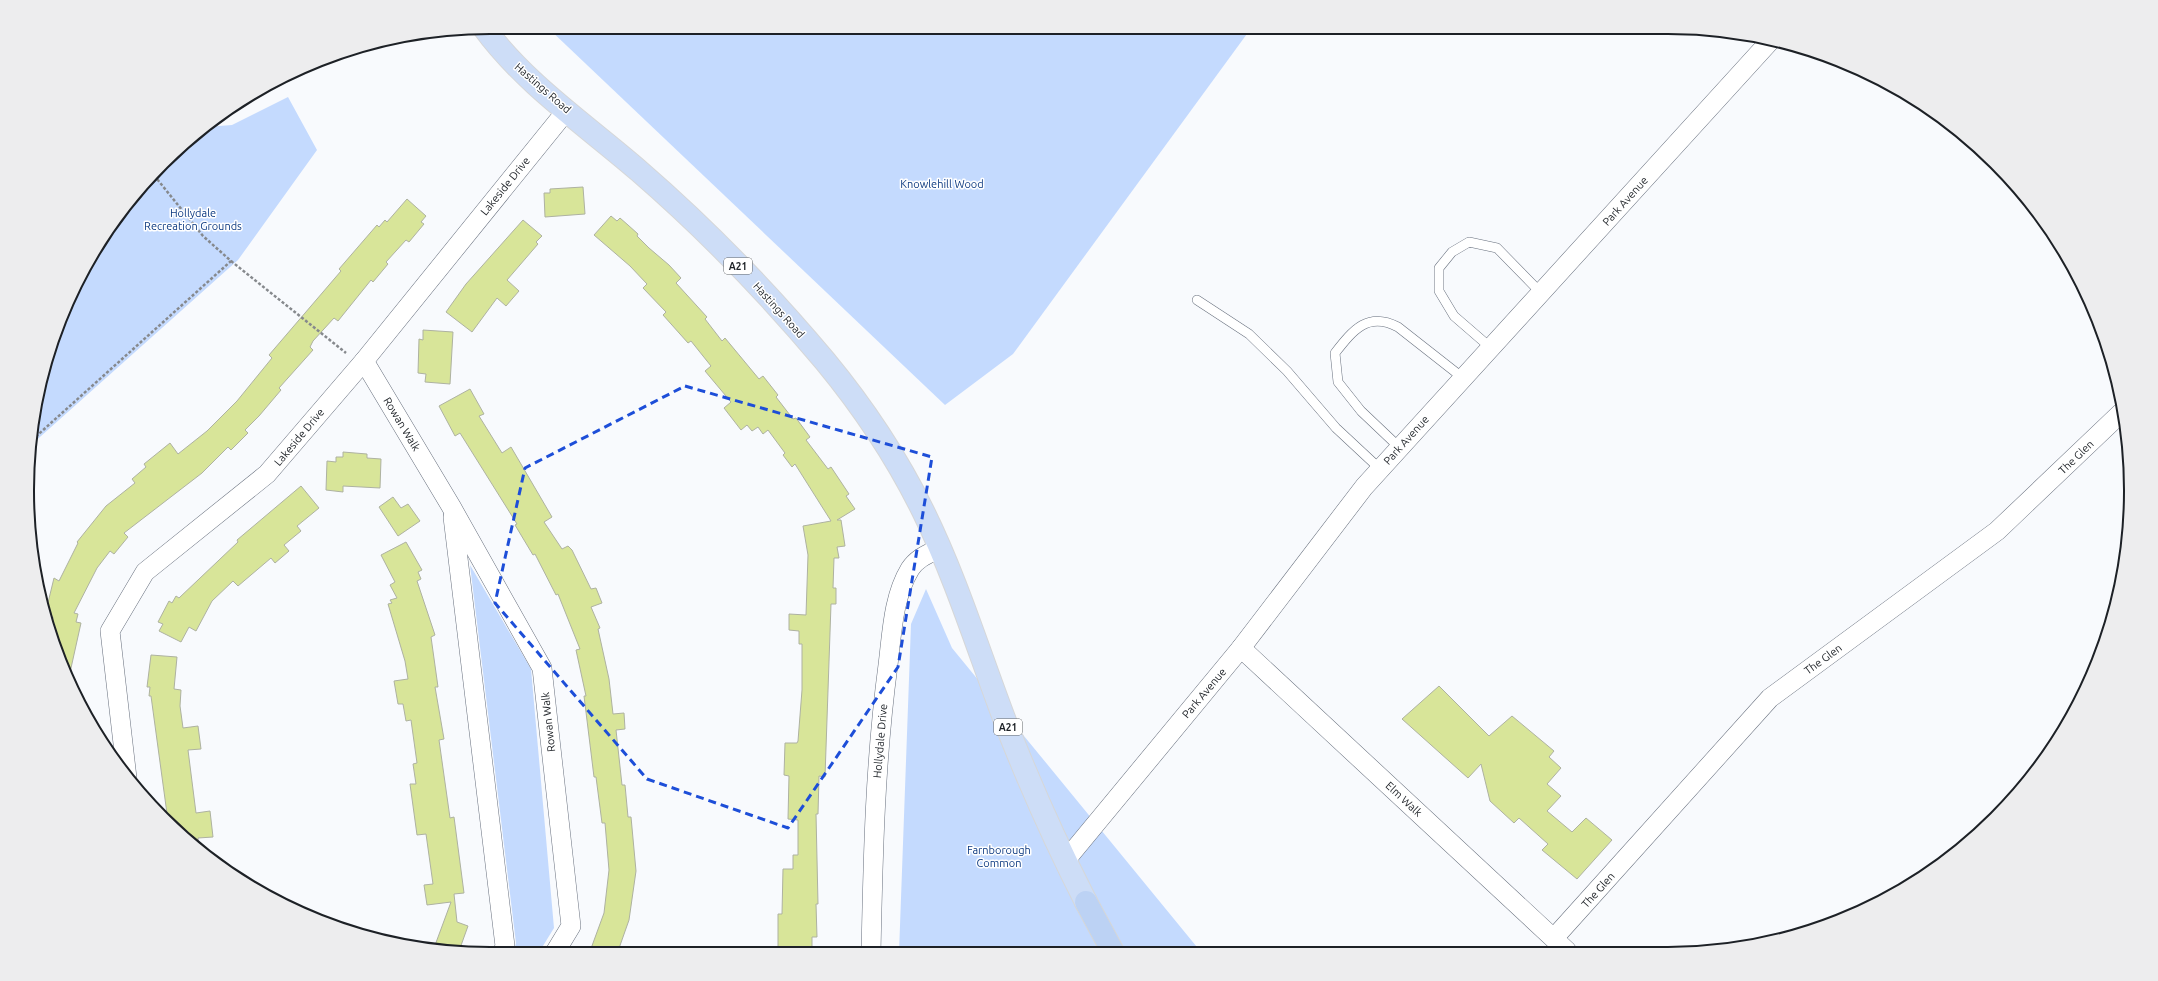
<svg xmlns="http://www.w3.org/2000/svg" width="2158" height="981" viewBox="0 0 2158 981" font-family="Ubuntu,sans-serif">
<rect width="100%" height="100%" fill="#f8fafd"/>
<!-- green -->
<g fill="#c4dafe">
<polygon points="547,27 1252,27 1013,354 945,405"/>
<polygon points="288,97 317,150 238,260 31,445 36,400 52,341 89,259 142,185 185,142 206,127 232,125"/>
<polygon points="470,565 531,669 554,928 538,954 513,954 516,943"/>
<polygon points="926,589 952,648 1201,952 899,953 911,624"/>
</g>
<!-- building -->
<g fill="#d8e599" stroke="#aeb2a1">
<polygon points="583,187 585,214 545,217 544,193 550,193 550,189"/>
<polygon points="407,199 426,216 421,222 424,224 409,242 406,240 386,262 388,264 373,282 371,280 338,321 334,318 313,341 310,347 313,350 279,388 281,390 259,416 245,430 248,433 231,450 228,447 202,473 124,533 128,537 114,554 110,551 97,568 74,613 78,614 76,622 81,623 69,677 50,633 53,617 45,615 54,578 59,581 78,543 77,542 106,506 135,483 132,479 146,467 144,464 170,443 178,454 207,431 237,401 272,358 269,355 341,271 339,269 377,225 379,227 385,220 387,222"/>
<polygon points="611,216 617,221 620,218 628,225 638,234 637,236 649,248 669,265 681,278 676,283 707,317 705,319 722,341 725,338 759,379 763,376 778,395 776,397 793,419 796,418 810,437 806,440 828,469 831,467 849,494 846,496 855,509 837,520 841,520 845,546 837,547 839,558 834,558 833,588 836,588 836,604 831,604 825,777 819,776 818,814 816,814 818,904 816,904 817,937 812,937 812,952 785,952 785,947 778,948 778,914 782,914 783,869 793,869 793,855 798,855 798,820 788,819 789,776 784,775 785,743 797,743 798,741 802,690 802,644 799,644 799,631 789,630 789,614 806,615 808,555 803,526 831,521 795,464 792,467 783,455 785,453 768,430 763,434 758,427 752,431 747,425 741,430 724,408 731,402 705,371 711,366 691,341 688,343 663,315 666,312 643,288 647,284 630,266 594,235"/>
<polygon points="523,220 542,236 536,242 538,244 507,280 519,291 506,306 497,298 472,332 446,312 466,284"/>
<polygon points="423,330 453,332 450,384 425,382 426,374 418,373 419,339 423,340"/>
<polygon points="470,389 484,414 479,416 502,453 511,447 552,517 544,522 562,549 568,546 572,550 591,589 596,588 602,603 591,607 600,628 598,629 609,679 613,714 624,713 625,729 616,730 622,785 625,785 628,817 631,817 636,871 629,920 617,954 589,954 604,913 609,870 605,823 602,823 596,777 594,777 584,696 586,696 576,650 580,649 558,594 556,595 535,554 533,555 515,525 517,524 460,433 455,436 439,406"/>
<polygon points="343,452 367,454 367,458 381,459 380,488 343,486 343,492 326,490 327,461 336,462 336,457 343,457"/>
<polygon points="301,486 319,508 297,526 301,531 284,545 289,551 275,563 271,558 238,586 233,581 212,601 196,631 189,627 181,642 159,631 163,624 158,622 169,601 172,603 176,596 179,598 238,542 237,540"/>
<polygon points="393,497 401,508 408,504 420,521 398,536 379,507"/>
<polygon points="406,542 422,570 418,572 421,579 417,581 435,635 431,637 438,687 435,687 444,739 439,740 450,818 454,817 464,893 454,894 457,922 468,926 459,951 434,948 451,902 427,905 424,885 433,884 426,834 417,835 410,784 416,784 413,764 417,763 411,720 406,721 403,704 398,704 394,681 408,679 405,661 388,604 392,603 390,600 397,598 390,585 395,582 381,555"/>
<polygon points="151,655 177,657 174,689 181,690 180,706 183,728 198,726 201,749 188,750 196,813 210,811 213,837 198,838 199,849 185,839 168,821 151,696 149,696 150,687 147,687"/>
<polygon points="1439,686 1489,736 1512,716 1554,751 1549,757 1561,768 1547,784 1561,796 1547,811 1572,832 1586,818 1612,840 1577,879 1542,850 1548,844 1519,818 1514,823 1490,801 1481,764 1468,778 1402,719"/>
</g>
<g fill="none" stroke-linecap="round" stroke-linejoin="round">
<defs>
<g id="service">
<polyline points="1197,300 1249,334 1287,371 1336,428 1380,469"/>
<polyline points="1491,348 1454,316 1439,291 1439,268 1452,252 1469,242 1497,248 1541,293"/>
<path d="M1400,448L1361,411L1338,382L1335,353C1353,330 1368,311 1398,327L1463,378"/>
</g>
<g id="minor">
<polyline points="364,361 452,508 542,668 571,926 554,954"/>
<polyline points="453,517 505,946 502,954"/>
<polyline points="1241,648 1567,951"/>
<polyline points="127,778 110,631 145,572 267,474 364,361 567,110"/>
<polyline points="1065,861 1241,648 1364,487 1771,40"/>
<polyline points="1554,938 1770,698 1997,531 2123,411"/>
<path d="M871,953C873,855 875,763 888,665C892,633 893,597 910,569C917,558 928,554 940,548"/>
</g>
<path id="primary" d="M484,28C525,84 586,125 639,171C706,229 768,293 825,361C863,407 897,458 923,511C959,584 982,663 1012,739C1034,794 1059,849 1086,902"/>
<polyline id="trunk" points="1086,902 1113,952"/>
</defs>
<!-- service casing -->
<use href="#service" stroke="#68707e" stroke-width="10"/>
<!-- minor casing -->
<use href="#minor" stroke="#68707e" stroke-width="20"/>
<!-- primary casing -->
<use href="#primary" stroke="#d6d7d8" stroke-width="24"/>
<!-- trunk casing -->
<use href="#trunk" stroke="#d6d7d8" stroke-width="24"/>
<!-- path -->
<g stroke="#86898d" stroke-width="2.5" stroke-dasharray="3 2" stroke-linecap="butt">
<polyline points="231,261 346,353"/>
<polyline points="32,440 231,261 203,236 153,174"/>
</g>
<!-- service -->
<use href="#service" stroke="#fff" stroke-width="9"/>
<!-- minor -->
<use href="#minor" stroke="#fff" stroke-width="19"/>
<!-- primary -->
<use href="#primary" stroke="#cdddf7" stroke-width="22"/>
<!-- trunk -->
<use href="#trunk" stroke="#bcd2f4" stroke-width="22"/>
</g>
<!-- marked area -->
<path fill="none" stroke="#1d4ed8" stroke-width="3" stroke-dasharray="8 5" stroke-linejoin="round" d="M685,386L932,457L898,667L788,828L647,779L495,603L525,468Z"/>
<g text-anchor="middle" stroke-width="3" stroke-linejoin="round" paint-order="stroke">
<!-- shield labels -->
<g fill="#fff" stroke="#616467" stroke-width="1">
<rect x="724" y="258" width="28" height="16" rx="3"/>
<rect x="994" y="719" width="28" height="16" rx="3"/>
</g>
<g font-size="10" font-weight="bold" fill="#1d2126">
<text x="738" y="270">A21</text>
<text x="1008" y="731">A21</text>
</g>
<!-- street labels -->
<g font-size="11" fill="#1d2126" stroke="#fff">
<text transform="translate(543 88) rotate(41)" y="4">Hastings Road</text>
<text transform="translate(505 186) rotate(-51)" y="4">Lakeside Drive</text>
<text transform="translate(1625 201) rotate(-48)" y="4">Park Avenue</text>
<text transform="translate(779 310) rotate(48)" y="4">Hastings Road</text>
<text transform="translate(402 424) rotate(59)" y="4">Rowan Walk</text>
<text transform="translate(299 437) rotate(-50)" y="4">Lakeside Drive</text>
<text transform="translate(1406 440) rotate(-48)" y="4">Park Avenue</text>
<text transform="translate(2076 457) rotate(-44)" y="4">The Glen</text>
<text transform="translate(1823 659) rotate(-36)" y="4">The Glen</text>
<text transform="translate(1204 693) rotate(-50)" y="4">Park Avenue</text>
<text transform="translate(548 722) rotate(-96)" y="4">Rowan Walk</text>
<text transform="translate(880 741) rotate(-85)" y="4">Hollydale Drive</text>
<text transform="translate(1404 799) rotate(43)" y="4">Elm Walk</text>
<text transform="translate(1598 890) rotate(-48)" y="4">The Glen</text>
</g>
<!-- park labels -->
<g font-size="11" fill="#0d3a81" stroke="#fff">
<text x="942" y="188">Knowlehill Wood</text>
<text x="193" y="217">Hollydale<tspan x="193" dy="13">Recreation Grounds</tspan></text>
<text x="999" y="854">Farnborough<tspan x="999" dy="13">Common</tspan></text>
</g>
</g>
<!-- crop -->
<path d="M0 0H2158V981H0ZM490 34H1668A456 456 0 0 1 2124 490V491A456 456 0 0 1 1668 947H490A456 456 0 0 1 34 491V490A456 456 0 0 1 490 34Z" fill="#ededee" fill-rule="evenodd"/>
<path fill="none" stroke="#1d2126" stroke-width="2" d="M490 34H1668A456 456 0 0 1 2124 490V491A456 456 0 0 1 1668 947H490A456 456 0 0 1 34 491V490A456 456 0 0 1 490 34Z"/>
</svg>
